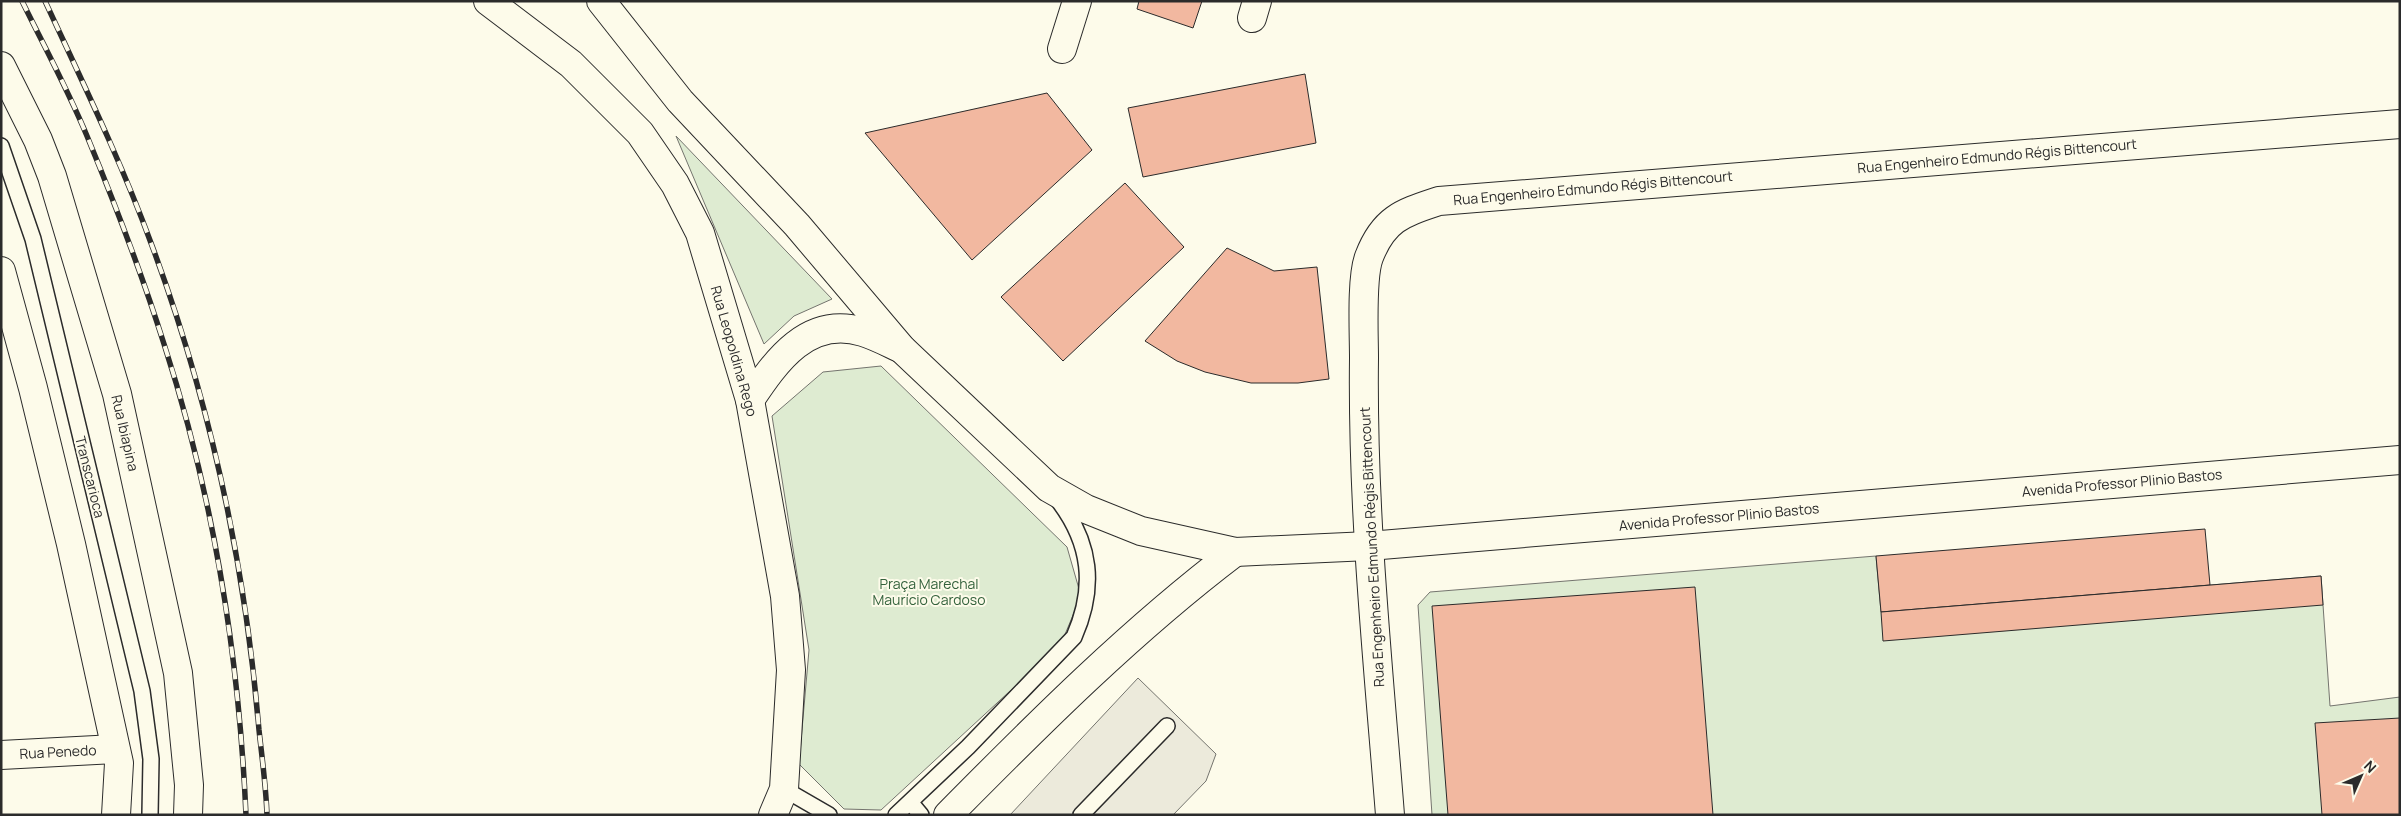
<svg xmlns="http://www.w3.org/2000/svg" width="2401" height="816" viewBox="0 0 2401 816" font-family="Manrope,sans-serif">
<rect width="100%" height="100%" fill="#fdfbea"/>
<!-- green -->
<g fill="#deebd1" stroke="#74746e">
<polygon points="676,136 832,299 794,316 764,344"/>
<polygon points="881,366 1067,547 1081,596 1061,644 881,810 844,809 799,764 809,650 772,416 823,372"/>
<polygon points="1876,556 1881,612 2321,576 2330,706 2400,697 2400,815 1432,815 1418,605 1430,592"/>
</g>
<!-- parking -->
<polygon fill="#eceadb" stroke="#74746e" points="1138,678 1216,754 1206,781 1173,815 1010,815"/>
<!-- building -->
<g fill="#f2b8a0" stroke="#2b2b2b">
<polygon points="1139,1 1202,1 1193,28 1137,9"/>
<polygon points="1305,74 1316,143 1143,177 1128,108"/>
<polygon points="1047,93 1092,150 972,260 865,133"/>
<polygon points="1125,183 1184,247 1063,361 1001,297"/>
<polygon points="1227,248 1274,271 1317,267 1329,379 1298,383 1251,383 1205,372 1177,361 1145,341"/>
<polygon points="2205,529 2210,585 1881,612 1876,556"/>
<polygon points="2321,576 2323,605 1883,641 1881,612"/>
<polygon points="1695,587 1713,815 1448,815 1432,606"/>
<polygon points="2400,718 2400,815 2322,815 2315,723"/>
</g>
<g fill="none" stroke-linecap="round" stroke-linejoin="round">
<defs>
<g id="service">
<polyline points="1,146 33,239 142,691 151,759 150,815"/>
<polyline points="784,789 829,815"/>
<polyline points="911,803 921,815"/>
<path d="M896,815L968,747L1074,637C1096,587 1091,543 1058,500"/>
<polyline points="1081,815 1167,726"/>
</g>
<g id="minor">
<polyline points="1252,18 1257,1"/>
<polyline points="1062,49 1077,1"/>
<polyline points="1,755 115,749"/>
<path d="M1390,815C1378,663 1362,511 1364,358C1364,333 1361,278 1369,257C1384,218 1403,213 1439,201L2400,124"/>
</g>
<polyline id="tertiary" points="601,1 680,101 797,225 902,349 1049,488 1086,509 1141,531 1235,552 1369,546 2400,460"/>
<g id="secondary">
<polyline points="488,1 571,64 640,133 675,184 700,233 750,400 785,596 791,670 784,789 773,815"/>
<path d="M750,400C776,361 808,315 863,332C876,336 889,343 902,349"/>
<path d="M948,815C1039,723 1132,630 1235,552"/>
</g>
<g id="primary">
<polyline points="1,66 38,140 52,176 117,394 178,673 189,785 188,815"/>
<polyline points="1,271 33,388 71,544 119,763 116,815"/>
</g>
</defs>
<!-- service casing -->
<use href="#service" stroke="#2b2b2b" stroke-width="18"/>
<!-- minor casing -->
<use href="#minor" stroke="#2b2b2b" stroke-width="30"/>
<!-- tertiary casing -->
<use href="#tertiary" stroke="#2b2b2b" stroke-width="30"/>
<!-- secondary casing -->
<use href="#secondary" stroke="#2b2b2b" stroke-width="30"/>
<!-- primary casing -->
<use href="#primary" stroke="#2b2b2b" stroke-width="30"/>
<!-- service -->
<use href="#service" stroke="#fdfbea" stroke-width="15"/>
<!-- minor -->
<use href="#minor" stroke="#fdfbea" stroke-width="28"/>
<!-- tertiary -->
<use href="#tertiary" stroke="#fdfbea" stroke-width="28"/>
<!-- secondary -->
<use href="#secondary" stroke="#fdfbea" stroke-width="28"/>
<!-- primary -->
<use href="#primary" stroke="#fdfbea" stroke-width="28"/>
<defs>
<g id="rail">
<path d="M22,1C44,46 68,90 87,136C115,204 142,274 164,344C213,495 239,657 246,815"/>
<path d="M45,1C82,81 121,161 151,243C210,401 245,562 259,730C262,758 266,786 267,815"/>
</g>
</defs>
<!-- rail casing -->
<use href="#rail" stroke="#2b2b2b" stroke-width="5.5"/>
<!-- rail -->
<use href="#rail" stroke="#fdfbea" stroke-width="4" stroke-dasharray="11" stroke-linecap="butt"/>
</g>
<g text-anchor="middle" stroke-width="4" stroke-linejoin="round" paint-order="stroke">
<!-- street labels -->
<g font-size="14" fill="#2b2b2b" stroke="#fdfbea">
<text transform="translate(1997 156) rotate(-5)" y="5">Rua Engenheiro Edmundo Régis Bittencourt</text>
<text transform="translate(1593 188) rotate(-5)" y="5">Rua Engenheiro Edmundo Régis Bittencourt</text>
<text transform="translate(734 351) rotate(74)" y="5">Rua Leopoldina Rego</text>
<text transform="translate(125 433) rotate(77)" y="5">Rua Ibiapina</text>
<text transform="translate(90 477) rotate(76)" y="5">Transcarioca</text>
<text transform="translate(2122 483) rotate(-5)" y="5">Avenida Professor Plinio Bastos</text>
<text transform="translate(1719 517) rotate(-5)" y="5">Avenida Professor Plinio Bastos</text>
<text transform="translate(1372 547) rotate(-93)" y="5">Rua Engenheiro Edmundo Régis Bittencourt</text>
<text transform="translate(58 752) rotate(-3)" y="5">Rua Penedo</text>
</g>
<!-- park labels -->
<g font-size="14" fill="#34623c" stroke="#fdfbea">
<text x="929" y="589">Praça Marechal<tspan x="929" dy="16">Maurício Cardoso</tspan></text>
</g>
</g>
<!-- border -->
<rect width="2401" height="816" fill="none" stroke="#2b2b2b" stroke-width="5"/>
<!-- north arrow -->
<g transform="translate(2361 776) rotate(45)" stroke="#fdfbea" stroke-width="4" paint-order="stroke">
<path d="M0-4L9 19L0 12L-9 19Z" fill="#2b2b2b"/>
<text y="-8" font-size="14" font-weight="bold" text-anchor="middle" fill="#2b2b2b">N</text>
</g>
</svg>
